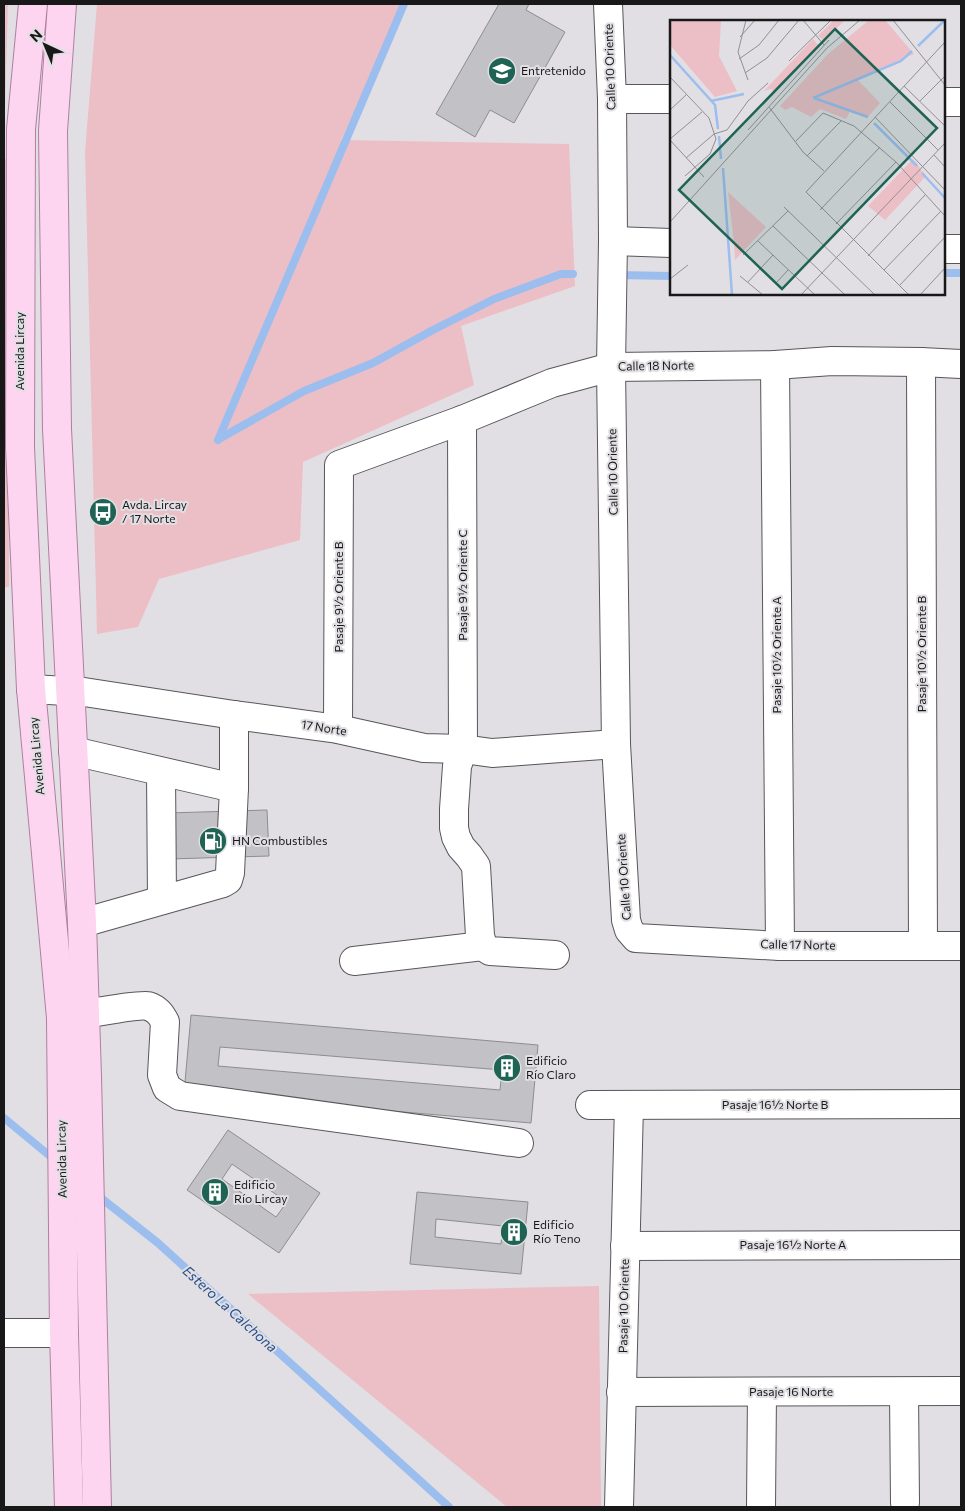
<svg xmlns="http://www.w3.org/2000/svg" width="965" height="1511" viewBox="0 0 965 1511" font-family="Commissioner,sans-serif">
<rect width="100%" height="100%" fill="#e1dfe3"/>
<!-- green -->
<g fill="#ecbfc6">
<polygon points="4,4 8,4 5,110 4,110"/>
<polygon points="97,4 407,4 341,140 569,144 575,286 461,326 474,385 303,462 300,540 159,579 138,627 97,634 85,152"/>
<polygon points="4,159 6,159 9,587 4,587"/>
<polygon points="599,1286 601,1507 507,1507 248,1294"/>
</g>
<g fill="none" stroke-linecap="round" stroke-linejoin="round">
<!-- stream -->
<g stroke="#9cbeef" stroke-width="8">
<polyline points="944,273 961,273"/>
<polyline points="616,275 671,276"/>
<polyline points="219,439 304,391 373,363 431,331 494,299 561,274 573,274"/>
<polyline points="218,440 404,4"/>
<polyline points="4,1118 56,1161"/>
<polyline points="96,1194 158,1243 449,1507"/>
</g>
</g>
<!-- building -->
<g fill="#c1c1c6" stroke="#8d8d91" fill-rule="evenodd">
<polygon points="499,4 529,4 526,10 565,32 514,123 490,110 475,137 436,114"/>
<polygon points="267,810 269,856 169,859 168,813"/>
<path d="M191,1015L538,1045L531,1123L184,1093ZM220,1047L502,1070L500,1090L218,1066Z"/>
<path d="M228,1130L320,1193L279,1253L187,1190ZM232,1164L287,1202L276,1217L222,1179Z"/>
<path d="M417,1192L528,1202L521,1274L410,1264ZM436,1219L503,1226L501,1244L435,1237Z"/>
</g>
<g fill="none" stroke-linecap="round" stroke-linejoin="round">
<defs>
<g id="minor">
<polyline points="608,4 612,99 613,241 611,367 616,744 626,920 629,930 636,938 780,946 961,946"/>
<polyline points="612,99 671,99"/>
<polyline points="944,102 961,102"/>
<polyline points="613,241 671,243"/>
<polyline points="944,249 961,249"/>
<polyline points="921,362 923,946"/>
<polyline points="775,365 780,946"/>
<polyline points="462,420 463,749 457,766 454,809 454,828 456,837 461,847 469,856 476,866 480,936 483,946 490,951 555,955"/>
<polyline points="31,689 84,692 234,715 338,729 424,748 463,749 492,753 616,744"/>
<polyline points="338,729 339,465 462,420 552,383 611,367 775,365 832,361 921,362 961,364"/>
<polyline points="73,751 234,788 230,873 228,880 223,883 82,923"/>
<polyline points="161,772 162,900"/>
<polyline points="234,788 234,715"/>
<polyline points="354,961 483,946"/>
<path d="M84,1014C96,1012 140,1004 148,1006C157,1009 161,1014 165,1022L162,1075L167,1088L180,1096L519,1143"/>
<polyline points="590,1105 961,1104"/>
<polyline points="625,1246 961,1245"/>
<polyline points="4,1333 64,1333"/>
<polyline points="621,1392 961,1391"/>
<polyline points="904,1392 905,1503"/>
<polyline points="619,1507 629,1105"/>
<polyline points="761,1507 762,1392"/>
</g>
<g id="major">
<polyline points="33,4 21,129 20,447 31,689 61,1018 64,1333 69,1507"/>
<polyline points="62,4 53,131 57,429 82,923 87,1076 97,1507"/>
</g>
</defs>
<!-- minor casing -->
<use href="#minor" stroke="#58565a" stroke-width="30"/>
<!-- major casing -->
<use href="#major" stroke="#ad819e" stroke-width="30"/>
<!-- minor -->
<use href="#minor" stroke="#fff" stroke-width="28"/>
<!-- major -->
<use href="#major" stroke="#fed5f0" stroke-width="28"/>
</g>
<!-- icons -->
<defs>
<symbol id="school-disc" viewBox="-11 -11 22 22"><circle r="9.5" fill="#1f6354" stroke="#e1dfe3"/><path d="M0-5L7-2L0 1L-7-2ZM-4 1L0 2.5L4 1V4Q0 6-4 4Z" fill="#fff"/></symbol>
<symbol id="bus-disc" viewBox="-11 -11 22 22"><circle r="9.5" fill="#1f6354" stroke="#e1dfe3"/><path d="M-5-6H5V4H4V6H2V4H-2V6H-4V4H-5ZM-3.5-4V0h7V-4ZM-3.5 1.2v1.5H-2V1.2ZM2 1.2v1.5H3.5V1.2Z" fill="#fff"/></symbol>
<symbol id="fuel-disc" viewBox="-11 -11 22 22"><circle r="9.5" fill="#1f6354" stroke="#e1dfe3"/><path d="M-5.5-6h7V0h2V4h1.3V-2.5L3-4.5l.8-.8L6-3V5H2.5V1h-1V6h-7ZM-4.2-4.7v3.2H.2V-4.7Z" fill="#fff"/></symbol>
<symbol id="building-disc" viewBox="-11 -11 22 22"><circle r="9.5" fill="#1f6354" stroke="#e1dfe3"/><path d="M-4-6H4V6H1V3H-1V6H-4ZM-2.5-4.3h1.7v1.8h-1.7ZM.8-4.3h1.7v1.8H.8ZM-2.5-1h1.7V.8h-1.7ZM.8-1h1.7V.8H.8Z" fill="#fff"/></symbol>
</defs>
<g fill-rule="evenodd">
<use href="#school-disc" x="486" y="55" width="32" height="32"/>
<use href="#bus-disc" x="87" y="496" width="32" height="32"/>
<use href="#fuel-disc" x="197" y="825" width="32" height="32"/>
<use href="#building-disc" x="491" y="1052" width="32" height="32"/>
<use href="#building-disc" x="199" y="1176" width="32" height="32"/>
<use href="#building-disc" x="498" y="1216" width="32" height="32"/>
</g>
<g text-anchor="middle" stroke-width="4" stroke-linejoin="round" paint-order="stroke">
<!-- street labels -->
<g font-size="12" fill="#191819" stroke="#e1dfe3">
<text transform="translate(610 67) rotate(-92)" y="4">Calle 10 Oriente</text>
<text transform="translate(20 351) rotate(-90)" y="4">Avenida Lircay</text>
<text transform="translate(656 366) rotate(-1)" y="4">Calle 18 Norte</text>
<text transform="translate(613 472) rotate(-91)" y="4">Calle 10 Oriente</text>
<text transform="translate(463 585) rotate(-90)" y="4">Pasaje 9½ Oriente C</text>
<text transform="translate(339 597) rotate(-90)" y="4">Pasaje 9½ Oriente B</text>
<text transform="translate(922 654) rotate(-90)" y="4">Pasaje 10½ Oriente B</text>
<text transform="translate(777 655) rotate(-90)" y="4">Pasaje 10½ Oriente A</text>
<text transform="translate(324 728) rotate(9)" y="4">17 Norte</text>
<text transform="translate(37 756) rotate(-95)" y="4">Avenida Lircay</text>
<text transform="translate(624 877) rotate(-94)" y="4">Calle 10 Oriente</text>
<text transform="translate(798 945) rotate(1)" y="4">Calle 17 Norte</text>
<text x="775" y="1109">Pasaje 16½ Norte B</text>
<text transform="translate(62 1159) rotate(-91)" y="4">Avenida Lircay</text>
<text x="793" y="1249">Pasaje 16½ Norte A</text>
<text transform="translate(624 1306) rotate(-89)" y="4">Pasaje 10 Oriente</text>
<text x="791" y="1396">Pasaje 16 Norte</text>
</g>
<!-- poi labels -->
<g font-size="12" fill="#191819" stroke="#e1dfe3" text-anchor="start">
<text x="521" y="75">Entretenido</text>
<text x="122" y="509">Avda. Lircay<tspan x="122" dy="14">/ 17 Norte</tspan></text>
<text x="232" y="845">HN Combustibles</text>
<text x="526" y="1065">Edificio<tspan x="526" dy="14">Río Claro</tspan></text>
<text x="234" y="1189">Edificio<tspan x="234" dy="14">Río Lircay</tspan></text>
<text x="533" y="1229">Edificio<tspan x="533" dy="14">Río Teno</tspan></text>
</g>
<!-- water labels -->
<g font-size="14" font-style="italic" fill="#244e89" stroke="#e1dfe3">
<text transform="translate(230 1309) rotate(42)" y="5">Estero La Calchona</text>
</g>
</g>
<!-- overview -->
<g transform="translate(670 20)">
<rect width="275" height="275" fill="#e1dfe3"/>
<path d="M0,0H51L49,36L67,71L45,77L0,25ZM164,0H175L154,21L148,16ZM199,0H215L244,34L187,59L210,83L197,98L180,91L176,99L150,89L141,97L122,87L115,90L110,86L158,34ZM143,19L149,26L105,72L101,69L94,71ZM243,139L256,156L215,200L198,186ZM58,172L96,207L65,240L64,223Z" fill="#ecbfc6"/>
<path fill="none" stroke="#9cbeef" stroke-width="2.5" d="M248,26L275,0M0,35L45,85L48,109M143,78L231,41L242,31M144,78L198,97M41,81L74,74M204,103L247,146M49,116L51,139M53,148L62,275M252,153L275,178"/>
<path fill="none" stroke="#918f92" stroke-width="1" d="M76,0L68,32L78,60M133,0L154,25M223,0L275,65M70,17L85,0M69,39L89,25L109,0M119,41L161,0M75,53L97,38L129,0M0,57L39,98L46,119L40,134L15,156M234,66L275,106M250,81L275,56M220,82L268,130M99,87L133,132L154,151M0,90L16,75M205,97L275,170M78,110L159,20M0,119L32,92M0,120L34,157M126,121L153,93L184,106L226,142L275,196M264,135L275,147M137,136L171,101M16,138L44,114L57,110L78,81L98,63M114,187L205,275M150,190L210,127M0,202L157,28L190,0M166,204L226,142M103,206L175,275M88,221L145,275M73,235L118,191M198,236L255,175M214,250L271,191M70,256L93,275M0,259L18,245M78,262L103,235M107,262L118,250M230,265L275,217M131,275L275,123M239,275L136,172L275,22M250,275L275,248"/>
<path fill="#1f6354" fill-opacity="0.15" stroke="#1f6354" stroke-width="2.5" d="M165,9L267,108L112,269L9,170Z"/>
<rect width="275" height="275" fill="none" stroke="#191819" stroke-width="2.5"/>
</g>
<!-- border -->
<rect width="965" height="1511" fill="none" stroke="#191819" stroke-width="10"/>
<!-- north arrow -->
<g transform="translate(45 45) rotate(316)" stroke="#e1dfe3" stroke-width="4" paint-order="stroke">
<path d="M0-4L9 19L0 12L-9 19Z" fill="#191819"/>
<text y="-8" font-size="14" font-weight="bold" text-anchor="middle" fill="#191819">N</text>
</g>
</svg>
